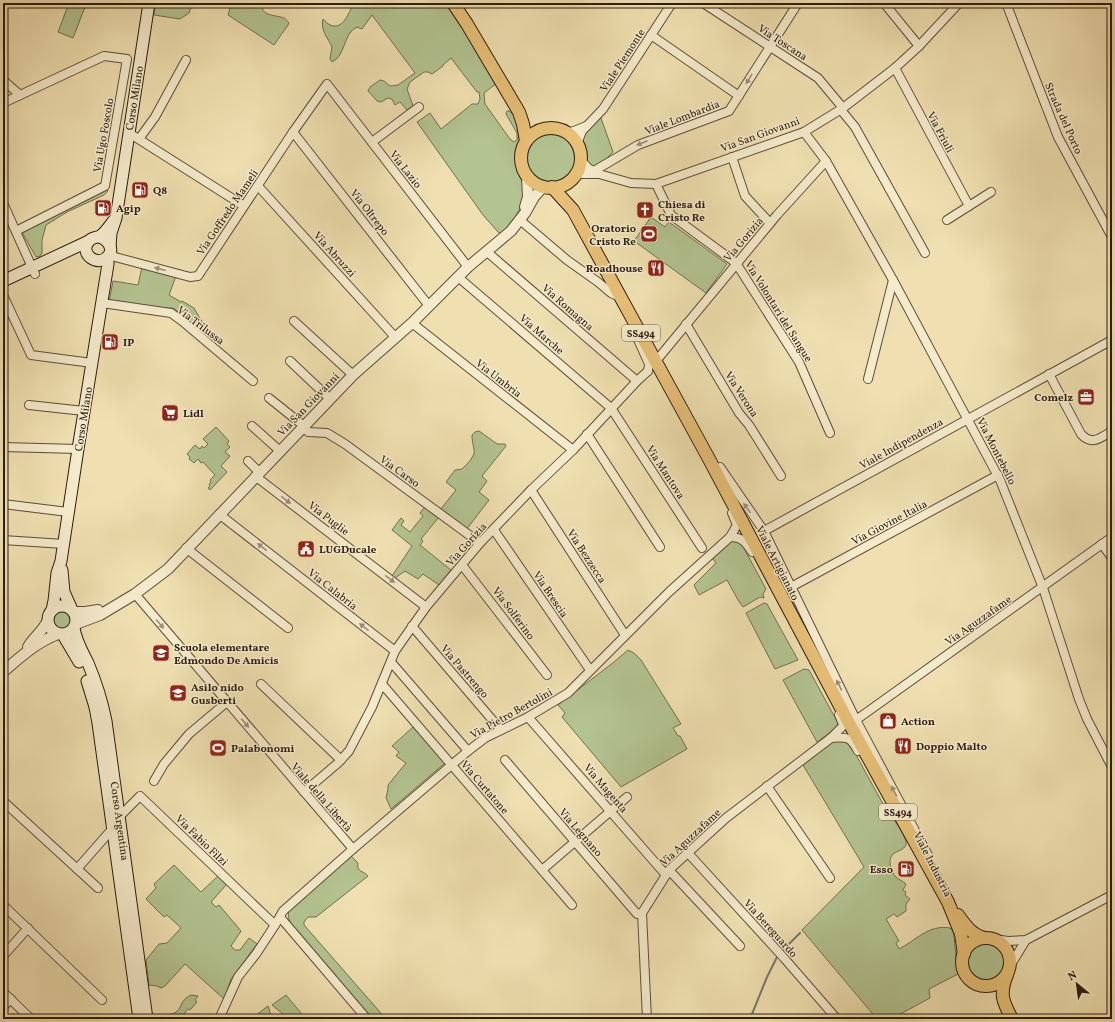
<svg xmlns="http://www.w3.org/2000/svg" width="1115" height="1022" viewBox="0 0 1115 1022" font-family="Vollkorn,serif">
<rect width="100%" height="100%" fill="#f0e0b1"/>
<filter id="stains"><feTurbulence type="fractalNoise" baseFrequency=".005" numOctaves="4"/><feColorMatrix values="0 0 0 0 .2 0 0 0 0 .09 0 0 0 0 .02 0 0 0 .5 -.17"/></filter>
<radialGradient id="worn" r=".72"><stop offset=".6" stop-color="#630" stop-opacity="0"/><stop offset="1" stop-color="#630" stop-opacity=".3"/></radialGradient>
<!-- green -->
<g fill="#b3c391" stroke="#707051">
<polygon points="69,3 74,3 85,7 73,38 58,32"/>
<polygon points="156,3 193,3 189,13 180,19 154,15"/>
<path d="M240,3H264C257,16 277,15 284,18C286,19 287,21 289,23L288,25L274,45L228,15L230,8L235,7Z"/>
<path d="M354,3H445L468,35L497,83L484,93L485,104L510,139L514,142L517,140V133L506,114L507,111H509C519,117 521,133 520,144C519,150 516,157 517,163C519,177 527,187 522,202C519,214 510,224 502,233H499L483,215L417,122L430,113L441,129L472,104H478L480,99L479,92H477L451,58L443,65V66L432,74L428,72H424L410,82L407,89L413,106L407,110L400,102L395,105L392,99L388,98L381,102L377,101L368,91L370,87L380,80L384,81L390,86L398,85L415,73L372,15L362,29L357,27C343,33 346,56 332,62L330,59L332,47C328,38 320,30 323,19C325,21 328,24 330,25C344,31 349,11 354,3Z"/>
<path d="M601,118L613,152L605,160L595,167C590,166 586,161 584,156C577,136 586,130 601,118Z"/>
<circle cx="551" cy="158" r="24"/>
<polygon points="105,189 108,191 104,195 67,212 46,225 42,240 42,253 40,256 36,257 23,234 22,230"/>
<polygon points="651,217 665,227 669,222 727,264 706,293 634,241"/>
<polygon points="142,267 176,276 169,295 181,302 182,301 194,308 205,327 202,331 181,315 175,309 172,308 163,308 109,302 113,281 138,285"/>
<polygon points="216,427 229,441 227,444 230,447 225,452 230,456 221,466 227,472 210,490 208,488 210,486 209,484 211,482 210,480 215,475 203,462 201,463 198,459 194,463 189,459 190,457 187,454 195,445 200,449 202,446 204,448 208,444 203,439"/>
<path d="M479,431L497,444H505L506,446L482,476L487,481L479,492L489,500L466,530L440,510L456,490L446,482L455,470L462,469C467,464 476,456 474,449C473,444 472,441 472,435L475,432Z"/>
<polygon points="425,507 439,517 421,539 423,541 420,545 451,570 439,585 423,574 418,579 405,571 395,578 392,576 412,546 392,530 401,518 404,521 401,525 410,532 423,516 420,513"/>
<polygon points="732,540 740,541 766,589 763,594 764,598 760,597 743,607 738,600 727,580 699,595 694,585 716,563 711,556"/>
<polygon points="764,603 767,604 798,660 775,669 746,613"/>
<circle cx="62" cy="620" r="9"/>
<polygon points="628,650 634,653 641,660 681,724 673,728 678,736 680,736 687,749 621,787 562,717 565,713 558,705 614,662"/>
<polygon points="804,669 809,670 838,723 836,728 817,742 783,680"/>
<polygon points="413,727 445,763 391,809 386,798 388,789 388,785 406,763 396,756 399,752 392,746"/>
<path d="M841,740L850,744L888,813C893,818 908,838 906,845C904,850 897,851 893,854C887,860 891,872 896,877C899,880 903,881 906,884L903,890L906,892L905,895L910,899L906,904V911L897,917L894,914L886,919L899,941L896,943L899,949C915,941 929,924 950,928L953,931L954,936L957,967L958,974L929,989L930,998L891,1019H877L802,930L864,867L803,765L832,742Z"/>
<path d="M351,856L358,863C356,872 364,871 368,876L316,917H308L304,922V925L386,1019H372L290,922C288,916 287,912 292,907Z"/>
<polygon points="174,865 201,892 219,875 227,884 211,902 216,907 219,905 241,931 231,946 235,950 240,950 249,938 257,944 231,979 224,999 185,964 165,986 161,988 157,986 149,985 146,960 159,944 167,943 181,928 167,915 164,917 146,899 156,888 154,884"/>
<circle cx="986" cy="961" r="19"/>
<path d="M191,995L198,996L195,1000L197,1002L190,1010L188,1009L180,1019H154L153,1015C159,1015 171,1016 176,1012C183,1007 179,1001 191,995Z"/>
<polygon points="286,995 306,1019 289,1019 272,1005"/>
<polygon points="268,1006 272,1019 251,1019"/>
</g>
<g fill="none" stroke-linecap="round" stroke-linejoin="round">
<!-- stream -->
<g stroke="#6f7b72" stroke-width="2">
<polyline points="781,952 800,933"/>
<polyline points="750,1019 767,977 778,955"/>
</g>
<defs>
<g id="minor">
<polyline points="703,3 818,78 843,108"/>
<polyline points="884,3 919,46"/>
<polyline points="1006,3 1058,137 1112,237"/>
<polyline points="651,35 739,96"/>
<polyline points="895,68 969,206"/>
<polyline points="3,80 20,95"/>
<polyline points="3,103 104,56 127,59 105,186 16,231"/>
<polyline points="841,110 855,127 925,253"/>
<polyline points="293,132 429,306"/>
<polyline points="129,133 241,204"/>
<polyline points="566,133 574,131 586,126"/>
<polyline points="139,139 155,117 186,60"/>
<polyline points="372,142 419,107"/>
<polyline points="577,144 582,131 603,109 672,3"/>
<polyline points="732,157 745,196 770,223"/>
<polyline points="580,159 588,168 597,173"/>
<polyline points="826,161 893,280 1000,480 1043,588 1079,699 1087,719 1112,767"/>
<polyline points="594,171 638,145 729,111 798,3"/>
<polyline points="575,174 599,174 631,183 656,184 804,132 843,108 895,68 919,46 959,3"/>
<polyline points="656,184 671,215 736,263 799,362 830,433"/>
<polyline points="258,186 395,337"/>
<polyline points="3,203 35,274"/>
<polyline points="520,220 567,260 598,282 611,293 620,297"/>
<polyline points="947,220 991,192"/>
<polyline points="486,251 637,381"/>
<polyline points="110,252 115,257 190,277 198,276 293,132 327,84 468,267"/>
<polyline points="458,277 611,408 702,548"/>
<polyline points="3,295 31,355 92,363"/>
<polyline points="102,303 171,313 182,321 253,381"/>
<polyline points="294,321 353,375"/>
<polyline points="412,323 573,450"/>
<polyline points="686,324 739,413 749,425 781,476"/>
<polyline points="636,335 649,364 648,371"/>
<polyline points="290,361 329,398"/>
<polyline points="656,361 777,215 826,161 804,132"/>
<path d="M1049,374L1081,434C1092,446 1100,438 1112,431"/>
<polyline points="868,379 893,280"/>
<polyline points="269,398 304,426 308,432 327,433 345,444 480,543"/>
<polyline points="29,405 84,411"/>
<polyline points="252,426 280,451"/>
<polyline points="587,434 660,547"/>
<polyline points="3,447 78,449"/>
<polyline points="248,461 259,472"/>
<polyline points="720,467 764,531 856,720 928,855"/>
<polyline points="255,476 426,607"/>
<polyline points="531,490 625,635"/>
<polyline points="3,504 68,512"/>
<polyline points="219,514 395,651"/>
<polyline points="494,530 590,670"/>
<polyline points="764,531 1112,340"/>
<path d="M730,537C742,537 746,542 752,552"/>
<polyline points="3,540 64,544"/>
<polyline points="1102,544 1112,558"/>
<polyline points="186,548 288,628"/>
<polyline points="462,565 547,675"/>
<polyline points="791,587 998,475"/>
<polyline points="135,594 353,849"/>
<polyline points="412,626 501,730"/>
<polyline points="391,662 468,751"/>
<polyline points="261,684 341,760"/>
<polyline points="382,684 572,905"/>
<polyline points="528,717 666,875"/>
<polyline points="856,720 1112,537"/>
<path d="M831,738C847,737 850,736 858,751"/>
<polyline points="505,760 637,914 642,913"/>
<polyline points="154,781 164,764 189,734 227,702"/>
<polyline points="767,786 830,878"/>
<polyline points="304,792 338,763 349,751 372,707 395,651 426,607 480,543 531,490 573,450 637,381 648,371"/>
<polyline points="3,801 98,888"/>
<polyline points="116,818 119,817 140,796 275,925"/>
<polyline points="688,853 784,958 837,1019"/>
<polyline points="77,869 113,828 116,827"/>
<polyline points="542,870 627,797"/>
<polyline points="669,870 740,946"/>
<polyline points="3,905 102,1000"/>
<polyline points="280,917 367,1019"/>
<polyline points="994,939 1008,941 1026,940 1112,895"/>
<polyline points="3,956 28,928"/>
<polyline points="1010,966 1026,940"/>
<polyline points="3,992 31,1019"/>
<polyline points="3,1007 11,999"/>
<polyline points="219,1019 238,977 256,954 275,925 283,911 353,849 468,751 485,738 528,717 568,693 669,592 730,537 737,525 732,513"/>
<polyline points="647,1019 642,913 666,875 669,870 726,818 831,738 843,726 843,724 839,715"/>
</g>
<g id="tertiary">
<polyline points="525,207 528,197 527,177"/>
<polyline points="74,612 85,612 98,610"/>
<polyline points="76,624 100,615 135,594 168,569 353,375 412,323 468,267 511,231 525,213 534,197 543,187"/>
<path d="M28,647C33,638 42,632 47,622"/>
<path d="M3,672C20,657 37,642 58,634"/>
</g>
<g id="secondary">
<path d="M99,237C107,239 114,247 109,255C99,269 78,254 89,241C92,237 96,238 100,236C105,233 110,225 114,220"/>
<polyline points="110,247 111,233 116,218 149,3"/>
<polyline points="3,281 89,241"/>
<polyline points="62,570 64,592 72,610"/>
<circle cx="62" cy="620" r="14"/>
<polyline points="52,610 54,601 57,573 61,561 78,449 108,264 108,257"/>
<path d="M74,628C76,641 82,651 88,663C96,682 102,701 106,721L147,1019"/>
<polyline points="63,635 79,662"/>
<polyline points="87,681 95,707 98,723 139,1019"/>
</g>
<g id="primary">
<polyline points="453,3 467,24 519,112 523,124 526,141"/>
<circle cx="551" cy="158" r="30"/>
<polyline points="552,187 573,210 709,459 849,723 948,902 961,934 964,954"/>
<path d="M958,915C966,926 972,935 985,938"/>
<circle cx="986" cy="962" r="24"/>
<path d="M1007,975C999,994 1003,1002 1012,1019"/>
</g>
</defs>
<!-- minor casing -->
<use href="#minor" stroke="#5d4d39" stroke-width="10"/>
<!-- tertiary casing -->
<use href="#tertiary" stroke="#5d4d39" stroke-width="12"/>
<!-- secondary casing -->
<use href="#secondary" stroke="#2c1c11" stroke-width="13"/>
<!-- primary casing -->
<use href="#primary" stroke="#2c1c11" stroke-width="14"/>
<!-- minor -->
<use href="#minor" stroke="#f5ebcc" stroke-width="8"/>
<!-- tertiary -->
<use href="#tertiary" stroke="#f5ebcc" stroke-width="10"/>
<!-- secondary -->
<use href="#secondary" stroke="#f5ebcc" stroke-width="11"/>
<!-- primary -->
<use href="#primary" stroke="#e8c078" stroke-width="12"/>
</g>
<!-- one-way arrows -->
<defs><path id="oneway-solid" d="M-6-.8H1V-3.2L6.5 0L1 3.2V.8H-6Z"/></defs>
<g fill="#9b8e78">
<use href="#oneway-solid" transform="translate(749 79) rotate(121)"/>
<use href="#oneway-solid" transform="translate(642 143) rotate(157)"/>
<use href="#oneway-solid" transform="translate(160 269) rotate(-165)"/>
<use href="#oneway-solid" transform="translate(286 500) rotate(37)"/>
<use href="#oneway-solid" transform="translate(747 508) rotate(-125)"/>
<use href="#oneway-solid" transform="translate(262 547) rotate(-142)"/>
<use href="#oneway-solid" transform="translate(390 579) rotate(37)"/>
<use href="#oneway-solid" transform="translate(160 624) rotate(50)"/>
<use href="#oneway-solid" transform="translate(364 627) rotate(-142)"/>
<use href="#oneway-solid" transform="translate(839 685) rotate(-116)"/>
<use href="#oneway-solid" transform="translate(245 723) rotate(50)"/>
<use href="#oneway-solid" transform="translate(894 791) rotate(-118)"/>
</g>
<!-- icons -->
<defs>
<symbol id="fuel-square" viewBox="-11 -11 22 22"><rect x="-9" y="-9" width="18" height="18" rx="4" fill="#8f2418" stroke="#f5ebcc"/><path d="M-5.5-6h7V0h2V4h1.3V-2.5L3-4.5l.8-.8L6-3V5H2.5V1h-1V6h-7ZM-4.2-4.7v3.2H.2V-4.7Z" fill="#fff"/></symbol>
<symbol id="church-square" viewBox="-11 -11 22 22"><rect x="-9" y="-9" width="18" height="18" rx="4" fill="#8f2418" stroke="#f5ebcc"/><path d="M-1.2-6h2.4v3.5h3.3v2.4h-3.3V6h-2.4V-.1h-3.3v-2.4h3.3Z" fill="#fff"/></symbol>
<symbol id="stadium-square" viewBox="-11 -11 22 22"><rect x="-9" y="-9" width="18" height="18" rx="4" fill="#8f2418" stroke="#f5ebcc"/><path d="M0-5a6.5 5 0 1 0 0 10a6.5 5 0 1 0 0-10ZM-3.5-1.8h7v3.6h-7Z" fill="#fff"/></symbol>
<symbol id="restaurant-square" viewBox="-11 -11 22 22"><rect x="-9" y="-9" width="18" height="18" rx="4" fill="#8f2418" stroke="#f5ebcc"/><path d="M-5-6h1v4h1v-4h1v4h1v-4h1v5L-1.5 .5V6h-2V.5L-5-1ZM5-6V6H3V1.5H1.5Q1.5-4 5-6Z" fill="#fff"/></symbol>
<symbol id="office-square" viewBox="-11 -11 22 22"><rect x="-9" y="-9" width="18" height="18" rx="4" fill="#8f2418" stroke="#f5ebcc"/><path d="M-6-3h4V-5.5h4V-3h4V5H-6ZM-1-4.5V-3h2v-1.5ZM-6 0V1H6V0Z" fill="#fff"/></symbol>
<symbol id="supermarket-square" viewBox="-11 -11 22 22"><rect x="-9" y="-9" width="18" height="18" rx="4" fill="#8f2418" stroke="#f5ebcc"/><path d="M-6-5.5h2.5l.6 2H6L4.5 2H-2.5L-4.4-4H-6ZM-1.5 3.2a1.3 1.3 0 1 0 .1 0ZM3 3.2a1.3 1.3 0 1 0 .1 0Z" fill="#fff"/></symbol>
<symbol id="civic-square" viewBox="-11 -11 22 22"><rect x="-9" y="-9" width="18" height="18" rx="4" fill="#8f2418" stroke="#f5ebcc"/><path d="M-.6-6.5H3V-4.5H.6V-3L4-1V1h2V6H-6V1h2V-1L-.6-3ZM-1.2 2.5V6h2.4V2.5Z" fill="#fff"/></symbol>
<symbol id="school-square" viewBox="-11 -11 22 22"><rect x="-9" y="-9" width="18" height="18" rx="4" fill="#8f2418" stroke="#f5ebcc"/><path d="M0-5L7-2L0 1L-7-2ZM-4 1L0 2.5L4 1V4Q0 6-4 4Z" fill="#fff"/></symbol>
<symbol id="shop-square" viewBox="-11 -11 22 22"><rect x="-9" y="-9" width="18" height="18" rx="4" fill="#8f2418" stroke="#f5ebcc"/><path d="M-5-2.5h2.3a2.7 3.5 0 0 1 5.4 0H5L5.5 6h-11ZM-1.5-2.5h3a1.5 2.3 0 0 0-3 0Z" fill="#fff"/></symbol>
</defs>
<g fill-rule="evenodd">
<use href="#fuel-square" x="130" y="180" width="20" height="20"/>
<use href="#fuel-square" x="93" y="198" width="20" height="20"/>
<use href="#church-square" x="635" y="200" width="20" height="20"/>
<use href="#stadium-square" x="639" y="224" width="20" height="20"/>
<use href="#restaurant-square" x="646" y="258" width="20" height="20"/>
<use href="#fuel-square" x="100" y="332" width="20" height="20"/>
<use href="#office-square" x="1076" y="387" width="20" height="20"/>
<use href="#supermarket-square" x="160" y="403" width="20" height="20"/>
<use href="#civic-square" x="296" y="539" width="20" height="20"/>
<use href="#school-square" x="151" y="643" width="20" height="20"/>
<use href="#school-square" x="168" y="683" width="20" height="20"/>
<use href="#shop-square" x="878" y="711" width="20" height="20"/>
<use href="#restaurant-square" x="893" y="736" width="20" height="20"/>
<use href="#stadium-square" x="208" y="738" width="20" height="20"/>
<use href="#fuel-square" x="896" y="859" width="20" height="20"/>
</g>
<g text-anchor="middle" stroke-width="3" stroke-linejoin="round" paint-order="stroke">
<!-- shield labels -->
<g fill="#f5ebcc" stroke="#685a49" stroke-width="1">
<rect x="622" y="325" width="38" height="16" rx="3"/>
<rect x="879" y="804" width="38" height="16" rx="3"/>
</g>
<g font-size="10" font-weight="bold" fill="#2c1c11">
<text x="641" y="337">SS494</text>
<text x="898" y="816">SS494</text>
</g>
<!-- street labels -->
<g font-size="11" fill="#2c1c11" stroke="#f5ebcc">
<text transform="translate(783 42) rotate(33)" y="4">Via Toscana</text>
<text transform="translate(622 60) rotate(-57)" y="4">Viale Piemonte</text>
<text transform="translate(134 98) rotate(-81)" y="4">Corso Milano</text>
<text transform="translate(682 117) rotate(-21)" y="4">Viale Lombardia</text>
<text transform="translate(1064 118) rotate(66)" y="4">Strada del Porto</text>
<text transform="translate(941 132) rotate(62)" y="4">Via Friuli</text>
<text transform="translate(760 134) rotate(-20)" y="4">Via San Giovanni</text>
<text transform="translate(103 135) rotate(-80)" y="4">Via Ugo Foscolo</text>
<text transform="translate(406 169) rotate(52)" y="4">Via Lazio</text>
<text transform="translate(227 212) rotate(-56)" y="4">Via Goffredo Mameli</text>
<text transform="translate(370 212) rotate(52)" y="4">Via Oltrepo</text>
<text transform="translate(743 239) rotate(-50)" y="4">Via Gorizia</text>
<text transform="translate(335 254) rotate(48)" y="4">Via Abruzzi</text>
<text transform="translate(568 307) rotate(41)" y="4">Via Romagna</text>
<text transform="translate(779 311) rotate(58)" y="4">Via Volontari del Sangue</text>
<text transform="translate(201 325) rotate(37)" y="4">Via Trilussa</text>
<text transform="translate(542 334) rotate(41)" y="4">Via Marche</text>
<text transform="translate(499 378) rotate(38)" y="4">Via Umbria</text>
<text transform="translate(742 394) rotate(57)" y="4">Via Verona</text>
<text transform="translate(308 404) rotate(-46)" y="4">Via San Giovanni</text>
<text transform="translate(83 419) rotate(-81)" y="4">Corso Milano</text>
<text transform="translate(901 443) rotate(-29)" y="4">Viale Indipendenza</text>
<text transform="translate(997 451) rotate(63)" y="4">Via Montebello</text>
<text transform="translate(400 471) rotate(36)" y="4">Via Carso</text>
<text transform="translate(666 472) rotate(57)" y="4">Via Mantova</text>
<text transform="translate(329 518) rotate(37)" y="4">Via Puglie</text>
<text transform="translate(889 522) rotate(-28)" y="4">Via Giovine Italia</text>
<text transform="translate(466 544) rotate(-48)" y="4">Via Gorizia</text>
<text transform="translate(587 556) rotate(57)" y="4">Via Bezzecca</text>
<text transform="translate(778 563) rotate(63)" y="4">Viale Artigianato</text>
<text transform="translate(333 589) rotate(38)" y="4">Via Calabria</text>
<text transform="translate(551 594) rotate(56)" y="4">Via Brescia</text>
<text transform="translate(514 613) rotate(53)" y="4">Via Solferino</text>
<text transform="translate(978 620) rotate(-35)" y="4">Via Aguzzafame</text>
<text transform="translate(465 671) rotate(49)" y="4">Via Pastrengo</text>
<text transform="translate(511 713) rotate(-29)" y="4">Via Pietro Bertolini</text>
<text transform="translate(485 787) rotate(49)" y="4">Via Curtatone</text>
<text transform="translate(606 788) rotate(49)" y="4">Via Magenta</text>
<text transform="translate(322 797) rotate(49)" y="4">Viale della Libertà</text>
<text transform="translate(120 821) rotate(82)" y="4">Corso Argentina</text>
<text transform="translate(581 832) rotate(49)" y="4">Via Legnano</text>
<text transform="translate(690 837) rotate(-43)" y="4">Via Aguzzafame</text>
<text transform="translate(202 840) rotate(44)" y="4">Via Fabio Filzi</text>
<text transform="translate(933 864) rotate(63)" y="4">Viale Industria</text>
<text transform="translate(771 928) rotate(48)" y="4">Via Bereguardo</text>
</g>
<!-- poi labels -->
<g font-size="11" font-weight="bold" fill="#2c1c11" stroke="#f5ebcc" text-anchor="start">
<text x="153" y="194">Q8</text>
<text x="658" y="208">Chiesa di<tspan x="658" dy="13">Cristo Re</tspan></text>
<text x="116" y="212">Agip</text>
<text x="636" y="232" text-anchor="end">Oratorio<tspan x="636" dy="13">Cristo Re</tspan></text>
<text x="643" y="272" text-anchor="end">Roadhouse</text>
<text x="123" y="346">IP</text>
<text x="1073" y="401" text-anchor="end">Comelz</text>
<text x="183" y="417">Lidl</text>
<text x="319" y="553">LUGDucale</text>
<text x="174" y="651">Scuola elementare<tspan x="174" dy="13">Edmondo De Amicis</tspan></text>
<text x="191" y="691">Asilo nido<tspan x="191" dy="13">Gusberti</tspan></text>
<text x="901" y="725">Action</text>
<text x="916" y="750">Doppio Malto</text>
<text x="231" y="752">Palabonomi</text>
<text x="893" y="873" text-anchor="end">Esso</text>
</g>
</g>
<!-- margin -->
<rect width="1115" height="1022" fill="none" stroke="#f0e0b1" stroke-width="16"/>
<rect x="4" y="4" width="1107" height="1014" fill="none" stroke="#2c1c11" stroke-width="2"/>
<rect x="8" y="8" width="1099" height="1006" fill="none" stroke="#2c1c11"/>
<!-- north arrow -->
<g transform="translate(1077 984) rotate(331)" stroke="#f5ebcc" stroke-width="3" paint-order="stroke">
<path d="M0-3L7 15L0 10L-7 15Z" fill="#2c1c11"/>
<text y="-6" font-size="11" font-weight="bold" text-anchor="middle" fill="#2c1c11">N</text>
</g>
<rect width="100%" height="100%" filter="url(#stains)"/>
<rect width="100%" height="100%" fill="url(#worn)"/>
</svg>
